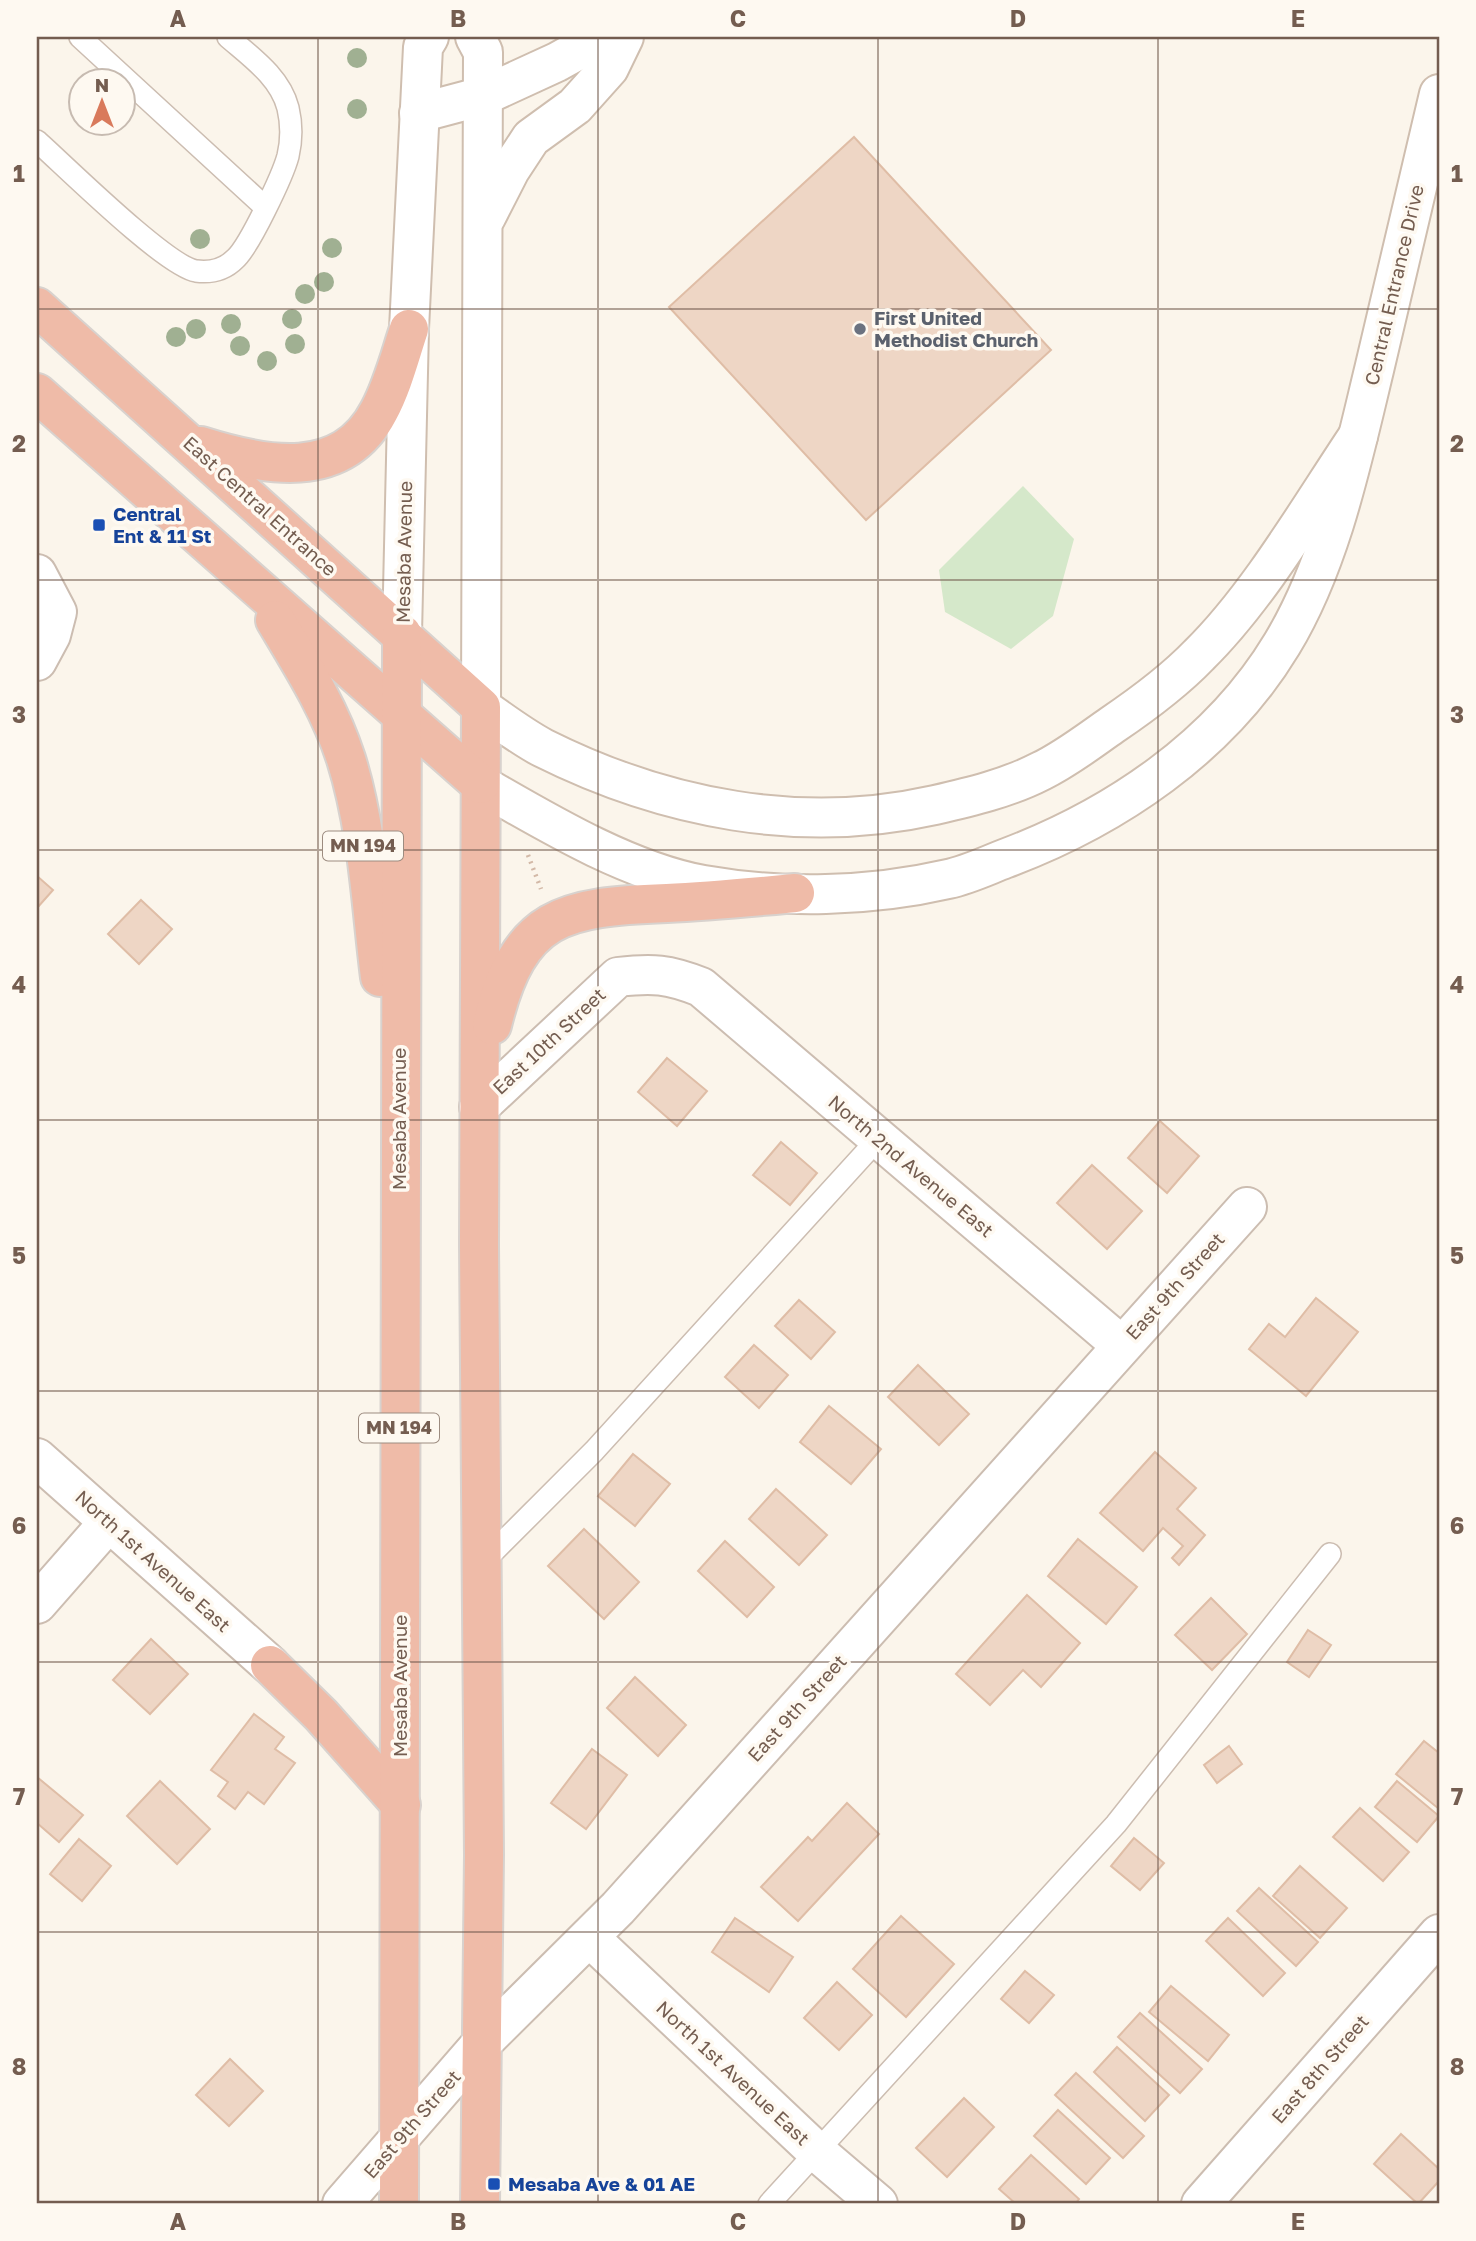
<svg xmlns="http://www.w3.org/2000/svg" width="1476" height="2241" viewBox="0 0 1476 2241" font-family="'Golos Text',sans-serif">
<rect width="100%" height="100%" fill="#fbf5eb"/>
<!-- green -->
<polygon fill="#d5e8ca" points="1023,486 1074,539 1053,616 1011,649 945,612 939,570"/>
<!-- building -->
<g fill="#eed6c5" stroke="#dfbda6" stroke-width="2">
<polygon points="854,137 1051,350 866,520 669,307"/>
<polygon points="37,876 53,890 37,908"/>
<polygon points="141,900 172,929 139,964 108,934"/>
<polygon points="667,1058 707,1091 677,1126 638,1092"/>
<polygon points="1160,1121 1199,1156 1167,1193 1128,1158"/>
<polygon points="781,1142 817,1173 790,1205 753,1175"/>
<polygon points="1092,1165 1142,1211 1107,1249 1057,1203"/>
<polygon points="1316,1298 1358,1332 1306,1396 1249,1349 1269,1324 1285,1337"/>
<polygon points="799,1300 835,1332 811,1359 775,1326"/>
<polygon points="754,1345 788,1375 759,1408 725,1377"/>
<polygon points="918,1365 969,1414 939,1445 888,1397"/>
<polygon points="829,1406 881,1449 851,1484 800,1442"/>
<polygon points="1155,1452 1196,1488 1177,1509 1205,1535 1179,1565 1172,1558 1183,1546 1163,1528 1143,1551 1100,1513"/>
<polygon points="633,1454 670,1484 635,1526 598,1496"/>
<polygon points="776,1489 827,1535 799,1565 749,1519"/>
<polygon points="584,1529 639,1582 604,1619 548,1566"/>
<polygon points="1078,1539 1137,1587 1106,1624 1048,1576"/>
<polygon points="725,1541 774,1587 747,1617 698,1571"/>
<polygon points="1027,1595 1080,1643 1041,1687 1023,1670 990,1705 956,1674"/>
<polygon points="1211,1598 1247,1634 1212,1670 1175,1635"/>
<polygon points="1308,1630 1331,1645 1309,1677 1287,1662"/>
<polygon points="151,1639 188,1674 150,1714 113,1680"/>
<polygon points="635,1677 686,1725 658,1756 607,1708"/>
<polygon points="254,1714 284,1737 275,1749 295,1763 264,1804 248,1792 235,1809 218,1796 228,1782 211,1770"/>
<polygon points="1424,1741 1439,1753 1439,1809 1396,1774"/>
<polygon points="1229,1746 1242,1764 1217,1783 1204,1765"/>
<polygon points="592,1749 627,1775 586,1829 551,1803"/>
<polygon points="37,1777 83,1815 59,1842 37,1823"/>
<polygon points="160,1781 210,1829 177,1864 127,1816"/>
<polygon points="1397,1781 1439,1816 1417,1842 1375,1807"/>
<polygon points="847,1803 879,1834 798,1921 761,1887 808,1837 812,1841"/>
<polygon points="1360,1808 1409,1852 1383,1881 1333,1837"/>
<polygon points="1134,1838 1164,1863 1140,1890 1111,1866"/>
<polygon points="79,1839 111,1866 82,1901 50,1874"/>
<polygon points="1300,1866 1347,1908 1320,1938 1273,1896"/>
<polygon points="1259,1888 1318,1942 1296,1966 1237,1911"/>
<polygon points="901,1916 954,1964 906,2017 853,1969"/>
<polygon points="735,1918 793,1957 769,1992 712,1952"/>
<polygon points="1228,1918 1285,1973 1263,1996 1206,1941"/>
<polygon points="1025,1971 1054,1995 1029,2023 1001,1999"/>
<polygon points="837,1982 872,2015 839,2050 804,2018"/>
<polygon points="1171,1986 1229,2035 1208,2061 1149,2012"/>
<polygon points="1140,2013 1202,2069 1180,2093 1118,2037"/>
<polygon points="1117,2047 1169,2095 1145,2121 1094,2072"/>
<polygon points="230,2059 263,2091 229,2126 196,2095"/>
<polygon points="1076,2073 1144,2136 1123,2158 1055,2095"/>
<polygon points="964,2098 994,2127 947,2177 916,2148"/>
<polygon points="1058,2110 1110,2158 1086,2184 1034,2136"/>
<polygon points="1401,2134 1439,2169 1439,2181 1418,2204 1374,2164"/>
<polygon points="1031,2155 1079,2199 1075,2204 1016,2204 999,2189"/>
</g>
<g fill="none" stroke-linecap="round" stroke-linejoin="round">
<defs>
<g id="lane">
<polyline points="80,37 265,207"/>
<path d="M37,141C66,167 166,266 196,271C211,273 224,270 235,259C249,247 283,175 288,156C292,139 292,125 288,108C280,77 251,57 228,37"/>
<polyline points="482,1563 594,1451 878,1139"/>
<polyline points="769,2204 1116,1824 1330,1554"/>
</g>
<g id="street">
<polyline points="37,574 57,612 51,635 37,661"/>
<path d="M479,1107L618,977C653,973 668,974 701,987L1121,1345"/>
<polyline points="37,1458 270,1665"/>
<polyline points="37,1604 109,1522"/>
<polyline points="590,1938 817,2152 878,2204"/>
<polyline points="342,2204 481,2044 618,1908 1247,1207"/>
<polyline points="1201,2204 1439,1934"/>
</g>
<g id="secondary">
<path d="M475,37L483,52L481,707C501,721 522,737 543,748C665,809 801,835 935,805C970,797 1008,788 1041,771C1066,759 1089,741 1112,725C1143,704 1173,682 1199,655C1259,596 1311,506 1358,436"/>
<polyline points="419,113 483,96 557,62 602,37"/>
<polyline points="486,217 510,170 531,138 575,106 609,68 624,37"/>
<polyline points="402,634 409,329 423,47 429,37"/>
<path d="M480,784C546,822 627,871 703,885C782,899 870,897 948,879C967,875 986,866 1004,859C1114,818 1220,747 1282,644C1331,563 1352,461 1374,370C1396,278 1417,186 1439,94"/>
</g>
<g id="highway">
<polyline points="37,307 481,707 479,1245 484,1855 480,2204"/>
<polyline points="37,393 480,784"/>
<path d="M201,446C264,466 342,482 379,411C393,385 400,356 409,329"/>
<path d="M275,620C302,665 330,709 346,759C368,829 371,906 380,977"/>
<path d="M492,1025C519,914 563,907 667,903C710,901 752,897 795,893"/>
<polyline points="270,1665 321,1715 401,1805"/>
<polyline points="399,2204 402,634"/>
</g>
</defs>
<!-- lane casing -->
<use href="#lane" stroke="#ccbdb1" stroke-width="24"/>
<!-- street casing -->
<use href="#street" stroke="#ccbdb1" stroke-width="42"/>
<!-- secondary casing -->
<use href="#secondary" stroke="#cfbeaf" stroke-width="42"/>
<!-- highway casing -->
<use href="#highway" stroke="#d8d2ce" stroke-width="42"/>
<!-- path -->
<polyline stroke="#d3b9a7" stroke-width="4.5" stroke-dasharray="2 5" stroke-linecap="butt" points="528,855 541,889"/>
<!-- lane -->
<use href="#lane" stroke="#fff" stroke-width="21"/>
<!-- street -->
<use href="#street" stroke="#fff" stroke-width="38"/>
<!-- secondary -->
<use href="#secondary" stroke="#fff" stroke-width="38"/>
<!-- highway -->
<use href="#highway" stroke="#efbba8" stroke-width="38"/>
</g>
<!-- trees -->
<g fill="#a0b092">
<circle cx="357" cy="58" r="10"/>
<circle cx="357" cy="109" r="10"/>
<circle cx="200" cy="239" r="10"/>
<circle cx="332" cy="248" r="10"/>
<circle cx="324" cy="282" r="10"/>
<circle cx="305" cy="294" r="10"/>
<circle cx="292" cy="319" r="10"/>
<circle cx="231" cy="324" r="10"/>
<circle cx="196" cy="329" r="10"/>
<circle cx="176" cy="337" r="10"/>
<circle cx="295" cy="344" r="10"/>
<circle cx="240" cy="346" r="10"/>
<circle cx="267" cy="361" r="10"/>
</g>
<!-- grid -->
<path fill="none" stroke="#745d50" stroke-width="2" stroke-opacity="0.55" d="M318,37V2204M598,37V2204M878,37V2204M1158,37V2204M37,309H1439M37,580H1439M37,850H1439M37,1120H1439M37,1391H1439M37,1662H1439M37,1932H1439"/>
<!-- markers -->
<circle fill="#6b7280" stroke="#fef9f1" stroke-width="2.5" cx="860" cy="329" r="7"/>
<g fill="#1a4fb4" stroke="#fef9f1" stroke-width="2.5">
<rect x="92" y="518" width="14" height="14" rx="3.5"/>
<rect x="487" y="2177" width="14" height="14" rx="3.5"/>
</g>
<g text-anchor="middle" stroke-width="7" stroke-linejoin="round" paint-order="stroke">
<!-- shield labels -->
<g fill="#fef9f1" stroke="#9d8c80" stroke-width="2">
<rect x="323" y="831.5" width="80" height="29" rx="5"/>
<rect x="359" y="1413.5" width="80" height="29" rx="5"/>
</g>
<g font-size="18" font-weight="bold" fill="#745d50">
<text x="363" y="852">MN 194</text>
<text x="399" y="1434">MN 194</text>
</g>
<!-- street labels -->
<g font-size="19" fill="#745d50" stroke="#fef9f1">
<text transform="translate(1394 285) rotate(-77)" y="7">Central Entrance Drive</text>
<text transform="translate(260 506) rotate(42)" y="7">East Central Entrance</text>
<text transform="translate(404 552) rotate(-89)" y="7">Mesaba Avenue</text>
<text transform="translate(549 1041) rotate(-43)" y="7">East 10th Street</text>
<text transform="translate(399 1119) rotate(-90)" y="7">Mesaba Avenue</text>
<text transform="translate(911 1166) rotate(40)" y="7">North 2nd Avenue East</text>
<text transform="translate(1175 1286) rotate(-48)" y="7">East 9th Street</text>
<text transform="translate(153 1561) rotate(42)" y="7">North 1st Avenue East</text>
<text transform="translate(400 1686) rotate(-90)" y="7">Mesaba Avenue</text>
<text transform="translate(797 1708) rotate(-48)" y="7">East 9th Street</text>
<text transform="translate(1320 2069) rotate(-49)" y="7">East 8th Street</text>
<text transform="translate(733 2073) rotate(43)" y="7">North 1st Avenue East</text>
<text transform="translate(412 2124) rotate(-49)" y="7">East 9th Street</text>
</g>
<!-- worship labels -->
<g font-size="19" font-weight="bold" fill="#5b616d" stroke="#fef9f1" text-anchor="start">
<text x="874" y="325">First United<tspan x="874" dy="22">Methodist Church</tspan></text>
</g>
<!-- transit labels -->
<g font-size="19" font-weight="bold" fill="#164399" stroke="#fef9f1" text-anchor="start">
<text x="113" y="521">Central<tspan x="113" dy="22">Ent &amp; 11 St</tspan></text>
<text x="508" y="2191">Mesaba Ave &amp; 01 AE</text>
</g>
</g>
<!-- border -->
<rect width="1476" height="2241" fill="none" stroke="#fef9f1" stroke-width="77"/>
<!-- north arrow -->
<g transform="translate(102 102)"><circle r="33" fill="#fef9f1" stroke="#c7bbb1" stroke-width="2"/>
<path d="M0-5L12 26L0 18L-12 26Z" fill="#d97a5c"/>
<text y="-10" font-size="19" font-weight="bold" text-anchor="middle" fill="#745d50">N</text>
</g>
<rect x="38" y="38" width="1400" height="2164" fill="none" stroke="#745d50" stroke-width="2.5"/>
<g font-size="23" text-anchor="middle" font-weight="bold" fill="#745d50">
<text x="178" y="27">A</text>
<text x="458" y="27">B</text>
<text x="738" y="27">C</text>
<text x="1018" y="27">D</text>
<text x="1298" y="27">E</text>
<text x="19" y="182">1</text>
<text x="1457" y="182">1</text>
<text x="19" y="452">2</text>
<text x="1457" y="452">2</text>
<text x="19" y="723">3</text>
<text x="1457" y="723">3</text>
<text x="19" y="993">4</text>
<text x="1457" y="993">4</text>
<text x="19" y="1264">5</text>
<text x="1457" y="1264">5</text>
<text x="19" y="1534">6</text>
<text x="1457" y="1534">6</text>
<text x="19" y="1805">7</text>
<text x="1457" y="1805">7</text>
<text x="19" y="2075">8</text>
<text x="1457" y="2075">8</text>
<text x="178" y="2230">A</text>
<text x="458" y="2230">B</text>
<text x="738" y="2230">C</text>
<text x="1018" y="2230">D</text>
<text x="1298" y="2230">E</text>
</g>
</svg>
